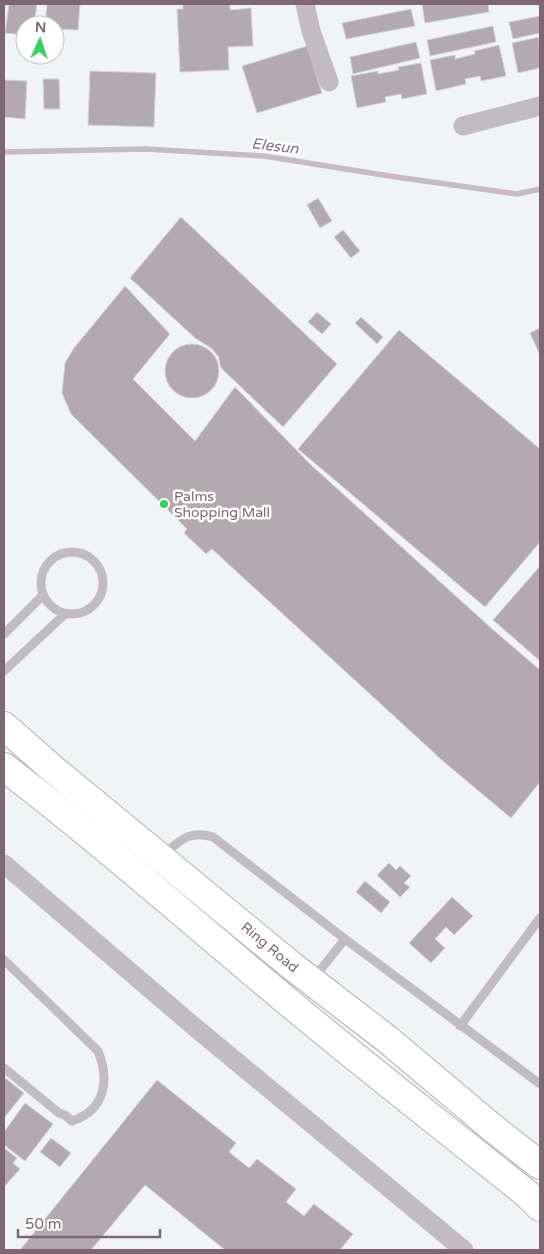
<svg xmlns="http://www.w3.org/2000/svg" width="544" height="1254" viewBox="0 0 544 1254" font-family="'Varela Round',sans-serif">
<rect width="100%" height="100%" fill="#f1f4f4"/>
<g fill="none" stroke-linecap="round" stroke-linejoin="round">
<!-- stream -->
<polyline stroke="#c8bac4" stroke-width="5.5" points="4,152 145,149 264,156 396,177 517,194 540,189"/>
</g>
<!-- building -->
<g fill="#b4a9af" stroke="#d3d5d5">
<polygon points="9,4 37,4 34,25 25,25 25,35 5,33"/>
<polygon points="47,4 80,4 78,30 55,29 55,25 45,25"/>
<polygon points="183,4 230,4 230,10 251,8 253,46 228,47 229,70 180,72 177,9 183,9"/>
<polygon points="422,4 488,4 489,12 425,23"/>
<polygon points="411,9 415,26 346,39 342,23"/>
<polygon points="540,16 540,33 513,39 509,22"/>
<polygon points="493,26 496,42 430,56 427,40"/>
<polygon points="539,37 540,68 518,73 512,43"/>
<polygon points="416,42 420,58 353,74 350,57"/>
<polygon points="499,45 506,76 481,81 480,76 465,79 466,84 436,91 430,60 455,55 455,59 475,54 474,51"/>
<polygon points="307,46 322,93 257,113 242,66"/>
<polygon points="421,63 427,94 402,99 401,94 385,97 386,102 357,108 351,76 378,71 378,74 399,70 398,67"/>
<polygon points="90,71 156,73 154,127 88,125"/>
<polygon points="43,79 59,79 60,109 44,109"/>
<polygon points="4,80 27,81 25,119 4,117"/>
<polygon points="318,198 332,221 320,228 307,205"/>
<polygon points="181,217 337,364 283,427 221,368 218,356 211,348 195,338 130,278"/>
<polygon points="343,230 360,251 351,258 334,237"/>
<polygon points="125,286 170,334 133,379 195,441 235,387 311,465 490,627 540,670 540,782 511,818 444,762 212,549 206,554 184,533 187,529 71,414 62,393 65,363 74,348"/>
<polygon points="317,312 331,324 322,334 308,322"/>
<polygon points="361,317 383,337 377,344 355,323"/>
<polygon points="540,328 540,355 530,333"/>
<polygon points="399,330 540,449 540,542 485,607 298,449"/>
<circle cx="192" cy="371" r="27"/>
<polygon points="540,566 540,661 493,620"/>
<polygon points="389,863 396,870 400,866 411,876 404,883 410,887 400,897 377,875"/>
<polygon points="365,881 390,902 381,913 356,892"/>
<polygon points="452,897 473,916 454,935 446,927 435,939 445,948 431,963 409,943"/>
<polygon points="4,1077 24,1093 4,1118"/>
<polygon points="157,1080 236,1143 229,1152 249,1168 257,1159 296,1189 286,1202 304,1216 314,1204 353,1234 340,1250 225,1250 145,1185 91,1250 20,1250"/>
<polygon points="25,1103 53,1124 25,1161 4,1145 4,1132"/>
<polygon points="51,1138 71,1153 60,1167 40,1152"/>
<polygon points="4,1148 17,1158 13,1163 20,1169 4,1187"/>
</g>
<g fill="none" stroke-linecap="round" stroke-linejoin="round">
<defs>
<g id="primary">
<polyline points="4,726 54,770 292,966 387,1039 494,1129 540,1165"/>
<path d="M4,767C95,837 181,912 269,986C353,1057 441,1125 527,1194L540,1207"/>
</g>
</defs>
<!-- primary casing -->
<use href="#primary" stroke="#b6afb3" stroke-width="30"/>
<!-- service -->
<g stroke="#c2bbbf" stroke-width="9">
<circle cx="72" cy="583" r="31"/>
<polyline points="4,634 43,595"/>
<polyline points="4,671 65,614"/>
<path d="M163,855C181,840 188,830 213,837L345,939L540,1084"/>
<path d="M4,960L98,1051C110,1081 105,1110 72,1121L65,1115L59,1113L4,1068"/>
<polyline points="313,979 345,939"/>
<polyline points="460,1026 540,918"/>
</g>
<!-- minor -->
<g stroke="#c2bbbf" stroke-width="19">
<polyline points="305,4 311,31 329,82"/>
<polyline points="463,126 540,106"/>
<polyline points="4,864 191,1024 464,1250"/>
</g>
<!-- primary -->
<use href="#primary" stroke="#fff" stroke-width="28"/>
</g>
<!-- markers -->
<circle fill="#34d15e" stroke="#fff" stroke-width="2" cx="164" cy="504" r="5"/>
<g text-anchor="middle" stroke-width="5" stroke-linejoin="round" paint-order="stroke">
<!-- poi labels -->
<g font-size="14" fill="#7f6673" stroke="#fff" text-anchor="start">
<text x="174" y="501">Palms<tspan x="174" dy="16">Shopping Mall</tspan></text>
</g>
<!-- street labels -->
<g font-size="14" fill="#7f6673" stroke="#fff">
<text transform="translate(270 947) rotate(40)" y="5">Ring Road</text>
</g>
<!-- water labels -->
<g font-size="15" font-style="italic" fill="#8a6c81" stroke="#fff">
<text transform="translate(275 146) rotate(7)" y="5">Elesun</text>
</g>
</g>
<!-- border -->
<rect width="544" height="1254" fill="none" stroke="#7f6673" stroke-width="10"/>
<!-- north arrow -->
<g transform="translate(40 40) rotate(3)"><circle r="24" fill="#ffffff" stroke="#ccc2c7"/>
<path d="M0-4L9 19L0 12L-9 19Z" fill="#34d15e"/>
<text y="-8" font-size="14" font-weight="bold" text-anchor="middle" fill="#7f6673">N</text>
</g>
<!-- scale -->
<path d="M18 1229v8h142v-8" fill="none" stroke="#7f6673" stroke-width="2.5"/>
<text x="25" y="1229" font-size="15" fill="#7f6673" stroke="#ffffff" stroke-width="4" paint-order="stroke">50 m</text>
</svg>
